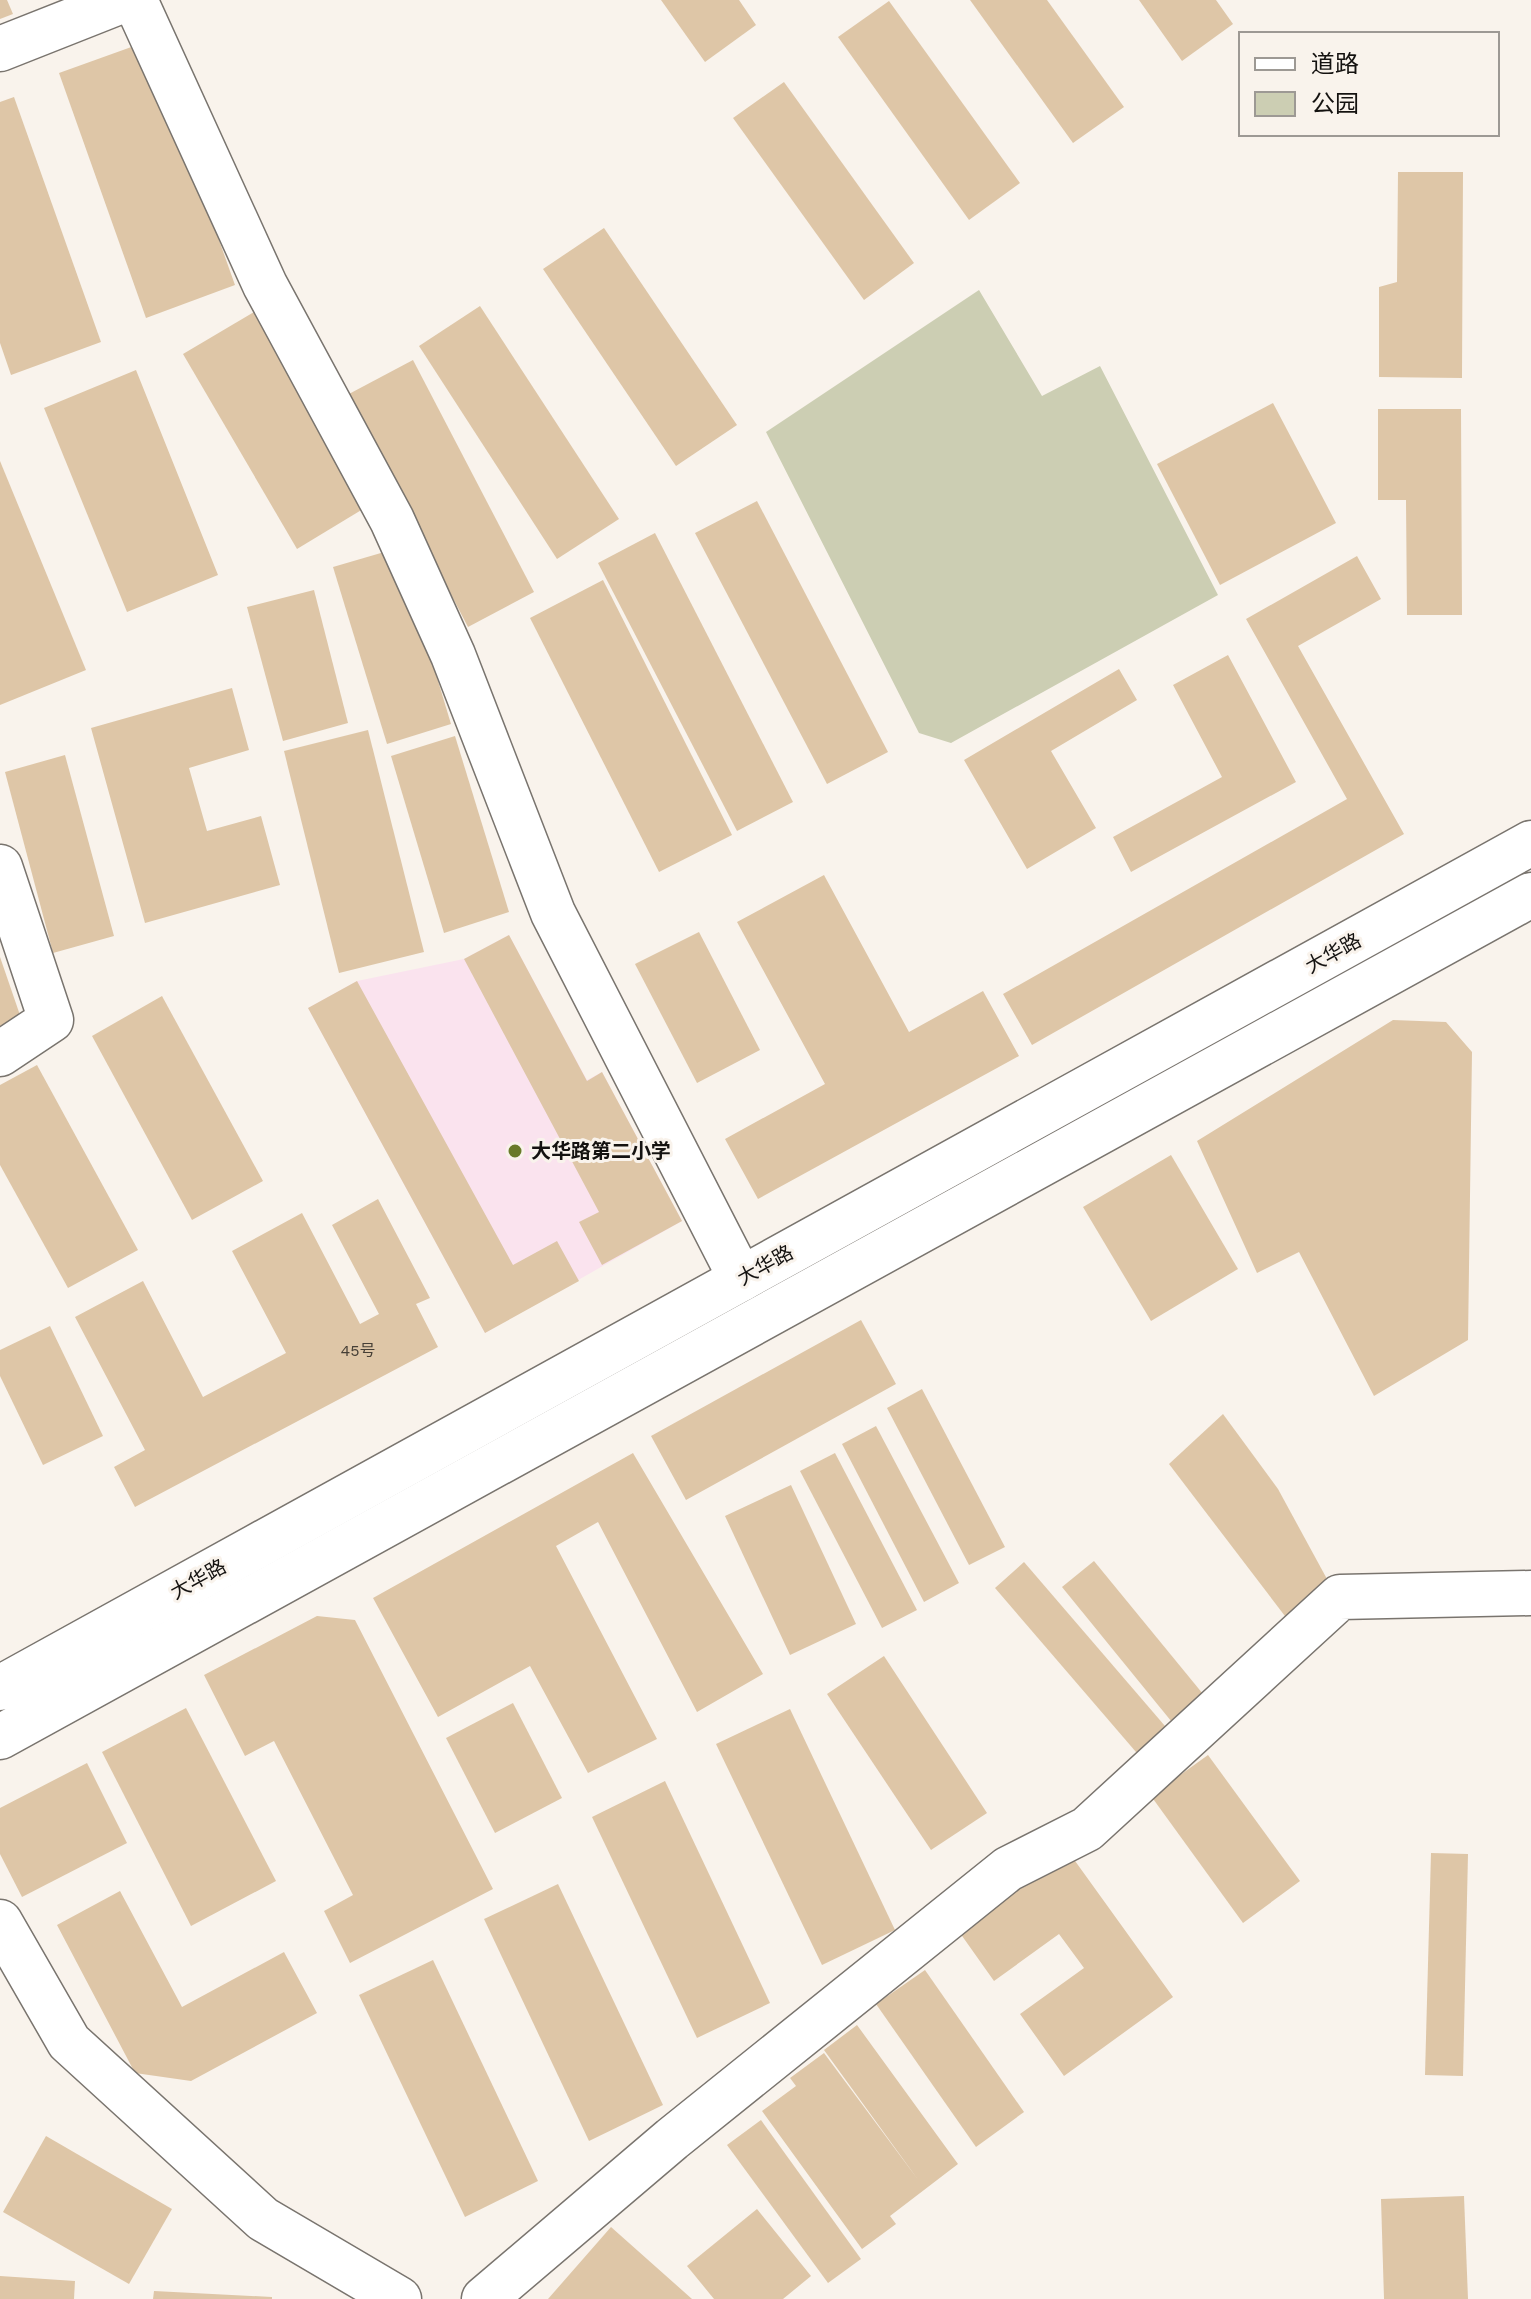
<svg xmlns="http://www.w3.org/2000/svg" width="1531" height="2299" viewBox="0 0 1531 2299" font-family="'Work Sans','Noto Sans SC',sans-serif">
<rect width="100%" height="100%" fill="#f9f3ec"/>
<!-- education -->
<polygon fill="#fae3ee" points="509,935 587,1080 602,1072 682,1221 485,1333 308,1008 357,981 464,959"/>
<!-- green -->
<polygon fill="#ccceb3" points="979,290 1042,396 1100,366 1218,595 951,743 919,733 766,432"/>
<!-- building -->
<g fill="#dec6a7">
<polygon points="0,0 7,0 13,14 0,19"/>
<polygon points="661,0 739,0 756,25 705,62"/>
<polygon points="970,0 1047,0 1124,107 1073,143"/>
<polygon points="1139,0 1216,0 1233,24 1182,61"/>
<polygon points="889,1 1020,183 969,220 838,37"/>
<polygon points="148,41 235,285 146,318 59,73"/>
<polygon points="784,82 914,263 864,300 733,118"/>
<polygon points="14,97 101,342 11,375 0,343 0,102"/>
<polygon points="1398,172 1463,172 1462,378 1379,377 1379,287 1397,282"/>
<polygon points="604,228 737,425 676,466 543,269"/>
<polygon points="480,306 619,519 557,559 419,346"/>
<polygon points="254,312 368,506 297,549 183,354"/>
<polygon points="413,360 534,592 468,627 347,395"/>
<polygon points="136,370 218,575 127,612 44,408"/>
<polygon points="1273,403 1336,523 1220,585 1157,464"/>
<polygon points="1378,409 1461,409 1462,615 1407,615 1406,500 1378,500"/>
<polygon points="0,461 86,670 0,705"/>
<polygon points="757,501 888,752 827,784 695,533"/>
<polygon points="655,533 793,802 737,831 598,563"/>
<polygon points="398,548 451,724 387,744 333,567"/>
<polygon points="1357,556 1381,599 1298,646 1404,834 1032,1045 1003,994 1347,799 1246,619"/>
<polygon points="603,580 732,835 659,872 530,618"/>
<polygon points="314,590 348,723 283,741 247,607"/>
<polygon points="1228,655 1296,782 1131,872 1113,837 1222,777 1173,685"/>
<polygon points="1119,669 1137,700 1051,751 1096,828 1027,869 964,760"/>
<polygon points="232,688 249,750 189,768 207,831 261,816 280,885 145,923 91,728"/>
<polygon points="368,730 424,952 339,973 284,751"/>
<polygon points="455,736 509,912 444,933 391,756"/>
<polygon points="65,755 114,936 53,953 5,772"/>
<polygon points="824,875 909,1032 983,991 1019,1056 758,1199 725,1139 825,1084 737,922"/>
<polygon points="699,932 760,1050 697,1083 635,964"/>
<polygon points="509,935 587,1081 602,1072 682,1221 602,1265 579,1222 599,1212 464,959"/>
<polygon points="0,957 21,1018 0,1026"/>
<polygon points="357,981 513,1265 557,1241 579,1281 485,1333 308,1008"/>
<polygon points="162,996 263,1181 192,1220 92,1036"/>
<polygon points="1393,1020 1446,1022 1472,1052 1468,1340 1374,1396 1299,1252 1257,1273 1197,1141"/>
<polygon points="37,1065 138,1250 68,1288 0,1165 0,1085"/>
<polygon points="1171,1155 1238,1269 1151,1321 1083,1207"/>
<polygon points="378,1199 430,1298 416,1304 438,1347 135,1507 114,1467 145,1450 75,1317 143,1281 203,1397 286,1353 232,1251 302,1213 360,1324 379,1314 332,1225"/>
<polygon points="861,1320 896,1384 686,1500 651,1436"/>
<polygon points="50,1326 103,1436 43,1465 0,1376 0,1350"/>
<polygon points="922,1389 1005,1547 969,1565 887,1408"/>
<polygon points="1223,1414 1278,1489 1327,1579 1288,1620 1169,1464"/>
<polygon points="876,1426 959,1583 924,1602 842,1444"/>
<polygon points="633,1453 763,1674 697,1712 598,1522 556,1546 657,1739 588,1773 530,1666 438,1717 373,1598"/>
<polygon points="835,1453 917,1610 882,1628 800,1471"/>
<polygon points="791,1485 856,1624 790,1655 725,1516"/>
<polygon points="1094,1561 1212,1705 1180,1732 1062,1587"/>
<polygon points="1024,1562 1171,1733 1142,1759 995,1588"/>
<polygon points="317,1616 355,1620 493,1889 350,1963 324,1911 353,1895 274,1741 245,1756 204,1675"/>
<polygon points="884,1656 987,1813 931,1850 827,1694"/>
<polygon points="513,1703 562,1798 495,1833 446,1738"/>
<polygon points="186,1708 276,1881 191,1926 102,1752"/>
<polygon points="790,1709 895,1930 822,1965 716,1744"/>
<polygon points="1208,1755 1300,1881 1243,1923 1151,1796"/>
<polygon points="87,1763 127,1843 22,1897 0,1854 0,1808"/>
<polygon points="665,1781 770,2003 697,2038 592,1817"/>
<polygon points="1065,1847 1173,1997 1064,2076 1020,2014 1084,1968 1059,1934 994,1981 955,1926"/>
<polygon points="1431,1853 1468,1854 1463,2076 1425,2075"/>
<polygon points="558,1884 663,2105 589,2141 484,1919"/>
<polygon points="120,1891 182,2007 284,1952 317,2013 191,2081 135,2073 57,1925"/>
<polygon points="433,1960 538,2181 465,2217 359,1995"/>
<polygon points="925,1970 1024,2112 976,2147 876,2004"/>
<polygon points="857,2025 958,2164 890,2216 896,2224 862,2249 762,2111 796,2086 790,2078 824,2053 919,2181 824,2050"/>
<polygon points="761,2120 861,2259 828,2283 727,2145"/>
<polygon points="46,2136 172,2209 129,2284 3,2212"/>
<polygon points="1464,2196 1468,2299 1384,2299 1381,2199"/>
<polygon points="757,2209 811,2276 783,2299 714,2299 687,2266"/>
<polygon points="611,2227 692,2299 548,2299"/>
<polygon points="0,2276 75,2281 74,2299 0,2299"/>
<polygon points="154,2291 272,2297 272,2299 153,2299"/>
</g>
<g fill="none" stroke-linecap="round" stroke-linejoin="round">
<defs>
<g id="minor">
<polyline points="135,0 265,285 392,520 453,655 553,913 741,1279"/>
<polyline points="0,49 124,0"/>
<polyline points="0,867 51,1020 0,1054"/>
<polyline points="0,1688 1531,843"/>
<polyline points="0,1737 1531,895"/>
<polyline points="0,1922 69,2042 263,2219 399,2299"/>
<polyline points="484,2299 672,2139 1008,1869 1087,1829 1340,1597 1531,1593"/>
</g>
</defs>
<!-- minor casing -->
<use href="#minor" stroke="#79746e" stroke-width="47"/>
<!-- minor -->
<use href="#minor" stroke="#fff" stroke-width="44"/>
</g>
<!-- markers -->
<circle fill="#697a29" stroke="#f9f3ec" stroke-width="3" cx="515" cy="1151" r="8"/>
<g text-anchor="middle" stroke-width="6" stroke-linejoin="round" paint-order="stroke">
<!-- number labels -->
<g font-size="16" fill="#463f36">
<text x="358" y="1356">45号</text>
</g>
<!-- street labels -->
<g font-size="20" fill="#141210" stroke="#f9f3ec">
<text transform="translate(1333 953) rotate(-29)" y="7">大华路</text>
<text transform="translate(765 1265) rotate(-29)" y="7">大华路</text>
<text transform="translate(198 1579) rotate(-29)" y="7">大华路</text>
</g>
<!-- poi labels -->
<g font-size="20" font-weight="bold" fill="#141210" stroke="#f9f3ec" text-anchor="start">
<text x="531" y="1158">大华路第二小学</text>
</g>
</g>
<!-- legend -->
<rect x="1239" y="32" width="260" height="104" fill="#f9f3ec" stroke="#9d9994" stroke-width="2"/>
<rect x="1255" y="58" width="40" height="12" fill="#ffffff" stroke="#9d9994" stroke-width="2"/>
<text x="1311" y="72" font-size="24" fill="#141210">道路</text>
<rect x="1255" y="92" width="40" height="24" fill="#ccceb3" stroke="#9d9994" stroke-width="2"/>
<text x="1311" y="112" font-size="24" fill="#141210">公园</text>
</svg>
